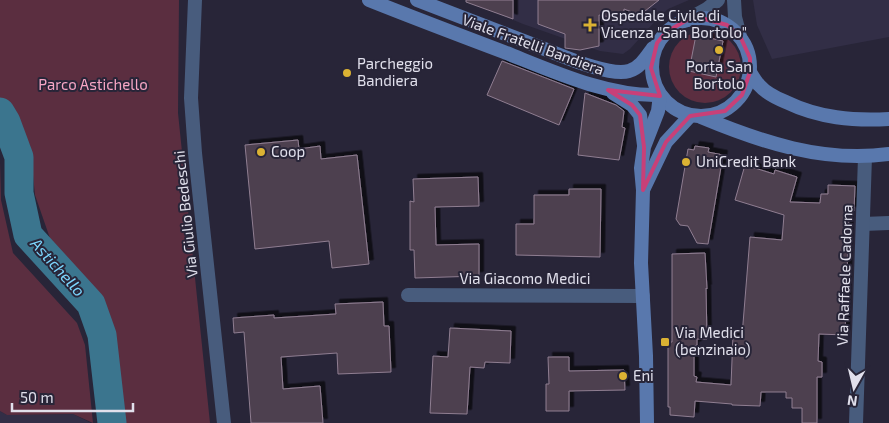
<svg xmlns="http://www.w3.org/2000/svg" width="889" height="423" viewBox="0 0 889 423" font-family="'Exo 2',sans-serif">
<defs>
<filter id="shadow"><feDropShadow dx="4.5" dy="-4.5" stdDeviation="0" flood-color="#0009"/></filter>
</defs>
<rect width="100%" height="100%" fill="#282538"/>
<!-- built -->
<g fill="#322e46">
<polygon points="465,0 689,0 668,9 659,17 630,49 623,54 600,51 523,24"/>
<polygon points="753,0 889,0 889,37 772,59 757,25"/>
<polygon points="0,411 7,415 73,414 91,423 0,423"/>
</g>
<!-- green -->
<g fill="#5b2e40">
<polygon points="0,0 179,0 178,113 210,423 124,423 104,306 53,247 35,195 30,145 0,99"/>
<circle cx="705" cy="67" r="36"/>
<polygon points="0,162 1,200 13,253 77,323 85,345 93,423 73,414 7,415 0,411"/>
</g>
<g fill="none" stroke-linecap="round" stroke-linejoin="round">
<!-- river -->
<polyline stroke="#3b758e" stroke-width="29" points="0,112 6,122 19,157 19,193 28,235 91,304 102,335 112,423"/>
</g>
<!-- building -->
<g fill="#4e3f50" stroke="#8f7e91" filter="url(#shadow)">
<polygon points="466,0 513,0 513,19 466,2"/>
<polygon points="538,0 659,0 640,15 624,9 623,19 599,15 599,46 580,50 565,48 565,34 538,24"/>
<polygon points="696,35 723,41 716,77 689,71"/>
<polygon points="502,61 574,89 559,125 487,95"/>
<polygon points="585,93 616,105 624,111 622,127 625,128 619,160 578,155"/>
<polygon points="298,140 299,149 320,146 321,159 357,155 369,264 332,268 329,241 255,249 245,145"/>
<polygon points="695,146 709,148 708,152 723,155 708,244 697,243 688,226 680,225 676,219 688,149 694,150"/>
<polygon points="745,165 774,174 775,170 797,177 790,202 820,203 821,194 828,194 828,185 855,186 854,211 849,211 845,335 819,334 818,361 822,362 822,377 817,377 817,423 802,423 802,408 792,408 792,398 786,398 786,392 761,392 760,406 732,405 732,404 695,401 694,417 670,415 670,407 668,407 668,342 672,342 672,254 705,253 707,289 706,288 707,339 697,339 697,345 694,346 694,376 697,377 696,382 731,385 733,335 742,336 750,237 782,240 784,215 735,200"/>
<polygon points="478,177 479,206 435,207 436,245 479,244 479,276 415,278 414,250 410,250 410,201 414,202 413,179"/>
<polygon points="569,189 601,189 600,257 516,255 516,224 534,224 534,195 569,195"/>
<polygon points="383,302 384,326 389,326 391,372 338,374 337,353 281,357 283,389 320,386 323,423 251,423 244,332 234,333 233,318 274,315 274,318 336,314 335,304"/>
<polygon points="450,328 511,331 510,363 485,362 484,368 470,367 467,414 430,413 433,356 448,357"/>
<polygon points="548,357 569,357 569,371 624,370 625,390 569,391 569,411 546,411 546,384 549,384"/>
</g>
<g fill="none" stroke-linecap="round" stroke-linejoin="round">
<!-- minor -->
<g stroke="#485c7d" stroke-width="14">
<polyline points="195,0 191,98 195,153 224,423"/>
<polyline points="734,0 735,17 740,36"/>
<polyline points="687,20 707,9 718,0"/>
<polyline points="863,224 889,223"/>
<polyline points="408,295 643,296"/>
<polyline points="856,423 865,157"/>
</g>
<!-- secondary -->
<g stroke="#5978ad" stroke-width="14">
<path d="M369,0C414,18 459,35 504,52C552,71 608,97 660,95"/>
<path d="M417,0C458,16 500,32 542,48C561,55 609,77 629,71C640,68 647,56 653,48"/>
<circle cx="701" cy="67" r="49"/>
<path d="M750,72C753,77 756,82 759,85C766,93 776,98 786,102C819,118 853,121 889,119"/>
<polyline points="613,93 632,105 640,115 644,145"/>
<path d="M701,117C761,142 823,163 889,154"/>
<polyline points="643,190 666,142 690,116"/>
<polyline points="647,423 646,356 641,263 643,190 641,168 644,147 658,111 660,95"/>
</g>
</g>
<!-- marked area -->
<path fill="none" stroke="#c84078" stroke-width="4" stroke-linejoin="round" d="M701,18L727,25L740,36L750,58V72L742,95L725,111L690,116L666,142L643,190L644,147L640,115L632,105L608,90L660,96L651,68L657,43L666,32L687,20Z"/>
<!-- markers -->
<g fill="#dbb233" stroke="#282538" stroke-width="2">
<path d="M587.5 17.5h5v5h5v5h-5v5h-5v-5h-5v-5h5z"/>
<circle cx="719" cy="50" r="5"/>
<circle cx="347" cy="73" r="5"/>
<circle cx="261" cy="152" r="5"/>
<circle cx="686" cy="162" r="5"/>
<rect x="660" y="337" width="10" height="10" rx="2.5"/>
<circle cx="623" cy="376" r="5"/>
</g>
<g text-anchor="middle" stroke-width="4" stroke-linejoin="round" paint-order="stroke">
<!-- poi labels -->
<g font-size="15" fill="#e1e0ec" stroke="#282538" text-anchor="start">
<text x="601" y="21">Ospedale Civile di<tspan x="601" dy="17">Vicenza "San Bortolo"</tspan></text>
<text x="357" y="69">Parcheggio<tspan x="357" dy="17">Bandiera</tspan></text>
<text x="719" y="72" text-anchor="middle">Porta San<tspan x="719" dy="17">Bortolo</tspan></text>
<text x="271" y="157">Coop</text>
<text x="696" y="167">UniCredit Bank</text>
<text x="675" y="338">Via Medici<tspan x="675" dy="17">(benzinaio)</tspan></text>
<text x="633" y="381">Eni</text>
</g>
<!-- street labels -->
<g font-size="15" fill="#e1e0ec" stroke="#282538">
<text transform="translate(533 45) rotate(20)" y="5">Viale Fratelli Bandiera</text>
<text transform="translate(186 214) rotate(-96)" y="5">Via Giulio Bedeschi</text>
<text transform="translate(845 275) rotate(-88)" y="5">Via Raffaele Cadorna</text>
<text x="525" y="284">Via Giacomo Medici</text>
</g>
<!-- park labels -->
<g font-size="15" fill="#f7a6c5" stroke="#282538">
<text x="93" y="90">Parco Astichello</text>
</g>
<!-- water labels -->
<g font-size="16" font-style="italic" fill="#7cd5fc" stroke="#282538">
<text transform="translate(58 267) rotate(48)" y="6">Astichello</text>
</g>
</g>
<!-- north arrow -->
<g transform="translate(854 388) rotate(188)" stroke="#282538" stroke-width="4" paint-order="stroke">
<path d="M0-4L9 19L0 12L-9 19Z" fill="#e1e0ec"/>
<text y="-8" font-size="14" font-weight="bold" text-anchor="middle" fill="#e1e0ec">N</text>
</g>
<!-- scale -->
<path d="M12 403v8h121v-8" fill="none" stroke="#e1e0ec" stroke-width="2.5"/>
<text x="20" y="403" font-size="15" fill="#e1e0ec" stroke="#282538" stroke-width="4" paint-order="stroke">50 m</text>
</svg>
